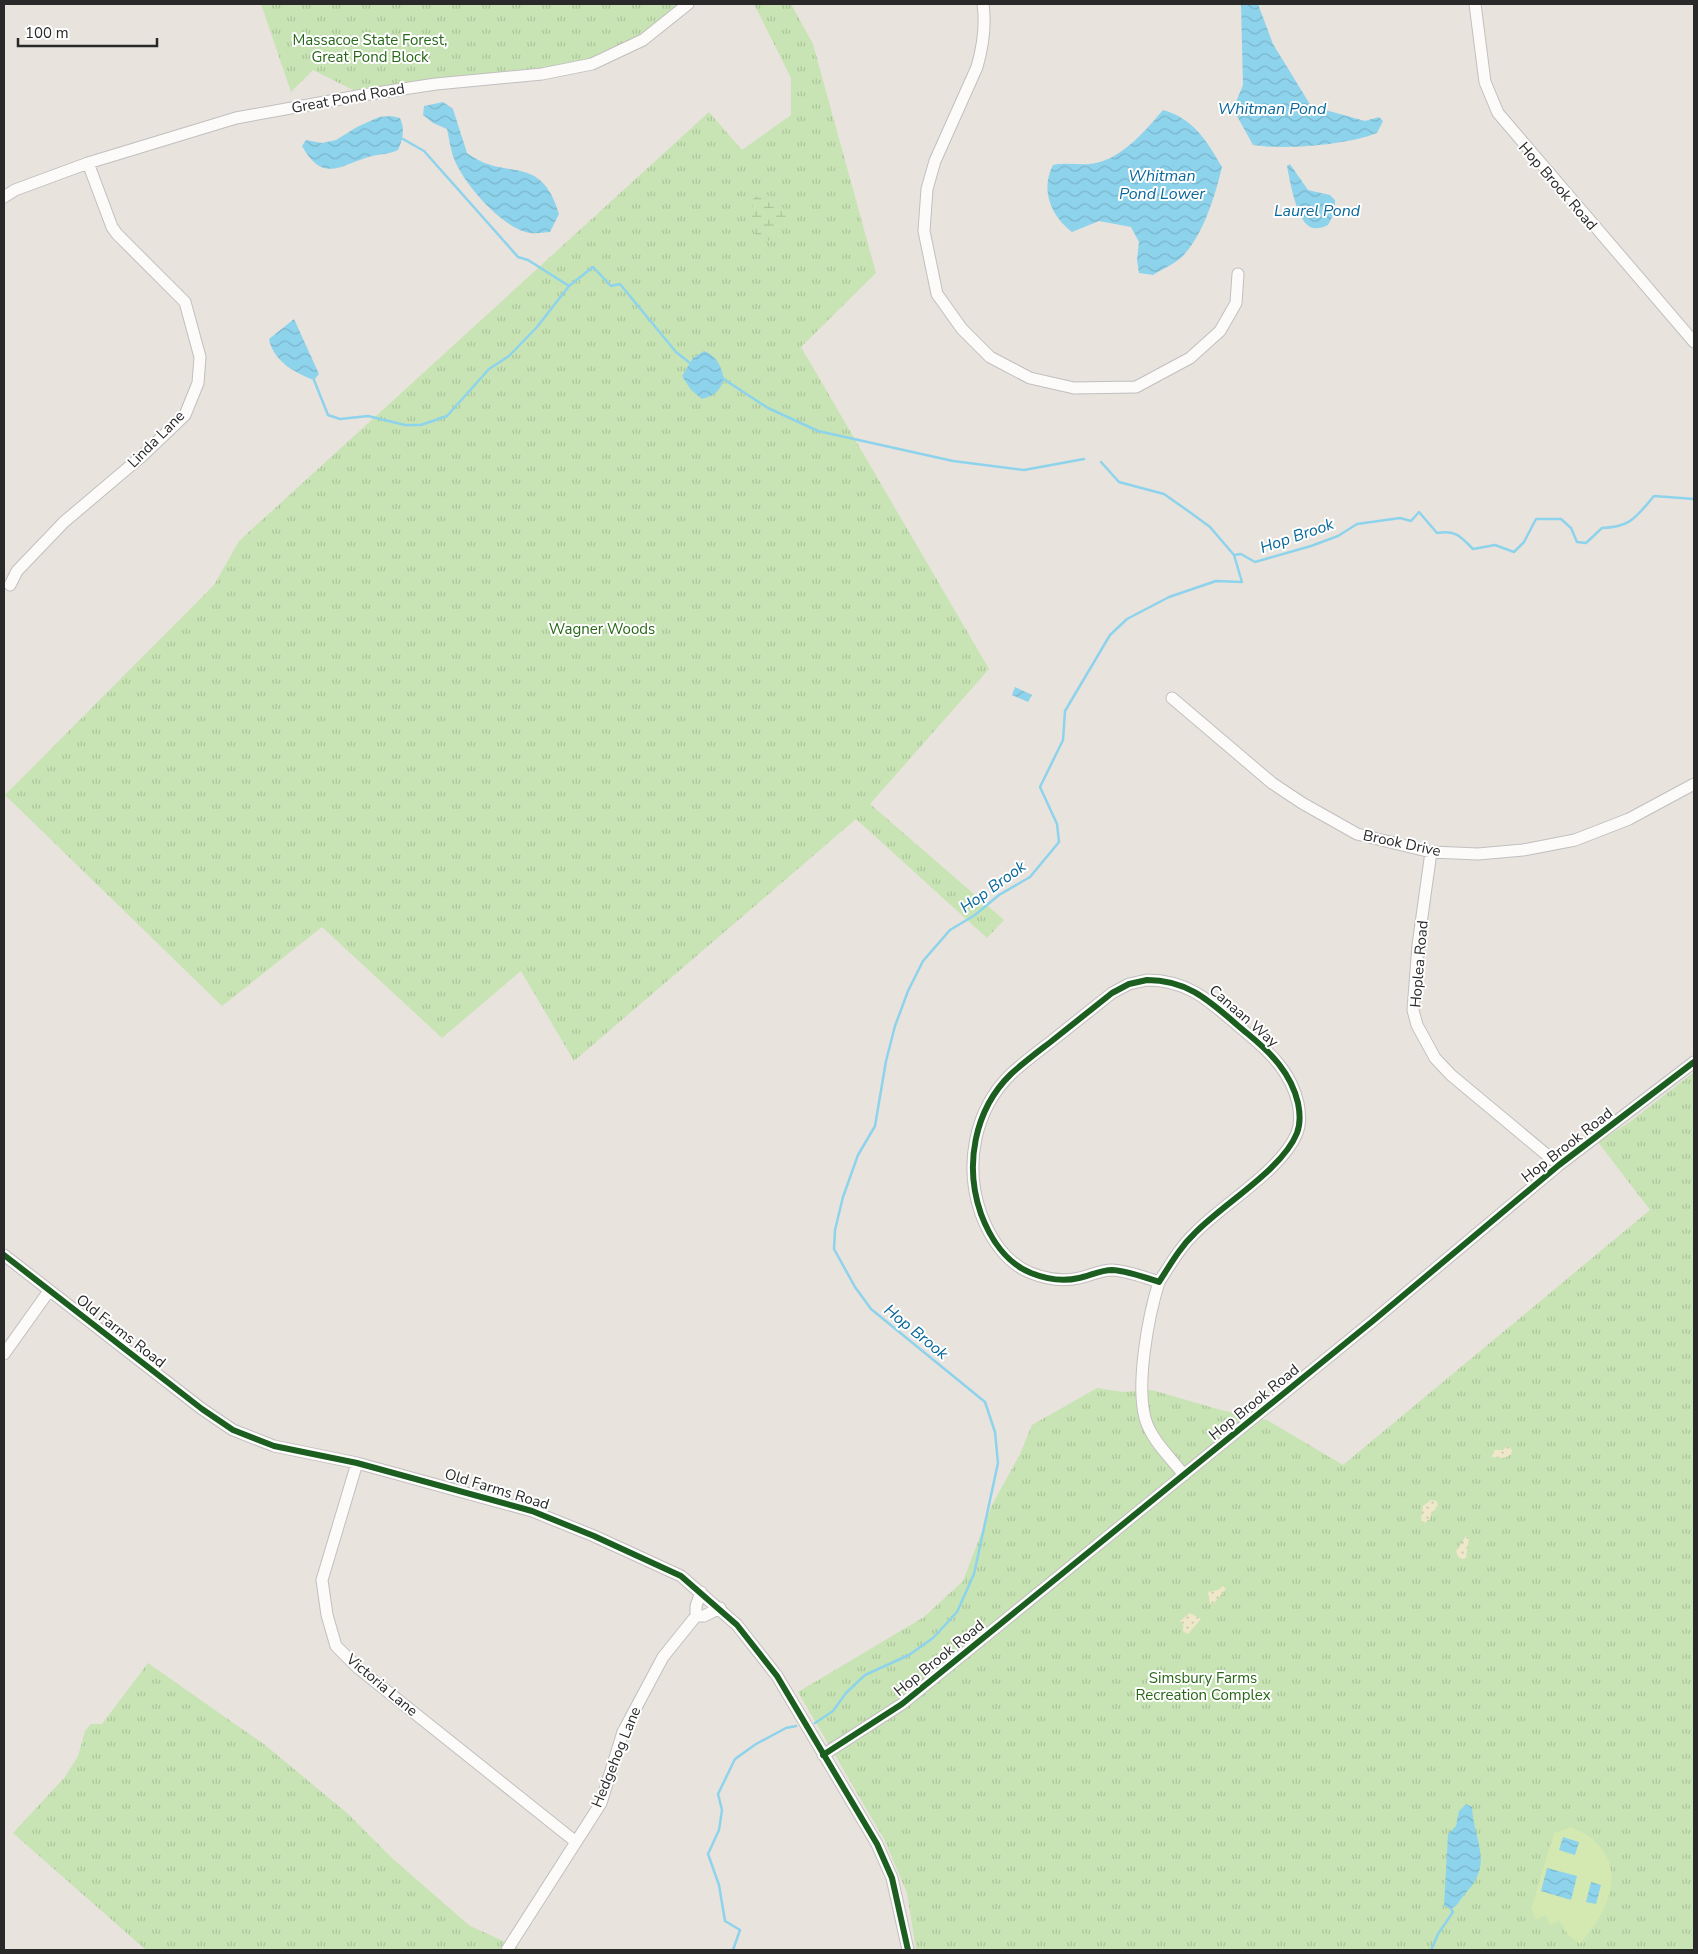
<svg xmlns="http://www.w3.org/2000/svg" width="1698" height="1954" font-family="'Nunito Sans',sans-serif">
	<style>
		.grass { fill: url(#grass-tufts) }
		.wetland { fill: url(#wetland-marsh) }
		.sand { fill: url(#sand-dots) }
		.pitch { fill: #d4e8b2 }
		.water { fill: url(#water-waves) }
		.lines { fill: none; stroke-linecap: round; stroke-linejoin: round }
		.stream { stroke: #8ed3ec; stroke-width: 2.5 }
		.minor-casing { stroke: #c1bfbf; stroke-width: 13 }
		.minor { stroke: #fcfbfa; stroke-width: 11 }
		.cycleway-casing { stroke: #fff; stroke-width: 9 }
		.cycleway { stroke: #1b5e20; stroke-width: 6 }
		.labels { text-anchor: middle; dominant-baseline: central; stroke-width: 4; stroke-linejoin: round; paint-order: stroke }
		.park-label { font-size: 15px; fill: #276717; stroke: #fff }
		.street-label { font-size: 15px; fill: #292929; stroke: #fff }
		.water-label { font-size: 16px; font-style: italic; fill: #09689c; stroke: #fff }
	</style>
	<defs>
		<pattern id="grass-tufts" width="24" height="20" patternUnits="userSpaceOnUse" patternTransform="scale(1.25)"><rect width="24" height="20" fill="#c8e4b4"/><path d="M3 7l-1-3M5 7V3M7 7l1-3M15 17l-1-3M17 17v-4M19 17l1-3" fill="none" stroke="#acc49b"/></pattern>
		<pattern id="wetland-marsh" width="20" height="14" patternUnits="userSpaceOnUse" patternTransform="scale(1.25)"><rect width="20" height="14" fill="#c8e4b4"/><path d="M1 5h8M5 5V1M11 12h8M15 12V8" fill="none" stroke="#acc49b"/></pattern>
		<pattern id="sand-dots" width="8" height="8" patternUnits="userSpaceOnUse" patternTransform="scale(1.25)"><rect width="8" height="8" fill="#eee7ca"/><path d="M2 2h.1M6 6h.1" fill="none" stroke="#ccc6ae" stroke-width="1.8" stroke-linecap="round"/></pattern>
		<pattern id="water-waves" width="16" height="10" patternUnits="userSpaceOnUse" patternTransform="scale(1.25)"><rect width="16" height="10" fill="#8ed3ec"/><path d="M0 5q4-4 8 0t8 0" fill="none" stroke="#7ab5ca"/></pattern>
	</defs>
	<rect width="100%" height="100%" fill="#e8e3dd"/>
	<!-- grass -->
	<path class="grass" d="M 261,4 L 688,4 L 643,40 L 592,64 L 363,95 L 313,70 L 291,92 Z
		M 754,4 L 791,4 L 813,44 L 876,273 L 801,347 L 989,669 L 870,804 L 1004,920 L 987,938 L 856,819 L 574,1061 L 521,971 L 442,1038 L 322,927 L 222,1006 L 5,795 L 214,585 L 239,541 L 709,112 L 742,150 L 791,115 L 791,78 Z
		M 1694,1072 L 1694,1950 L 916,1950 L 907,1893 L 884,1839 L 798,1692 L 924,1617 L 963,1581 L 992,1505 L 1020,1454 L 1032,1425 L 1097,1388 L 1122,1392 L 1152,1390 L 1221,1410 L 1267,1420 L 1343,1465 L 1650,1210 L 1598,1142 L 1631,1121 Z
		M 148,1663 L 265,1745 L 347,1813 L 393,1859 L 470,1926 L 523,1950 L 146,1950 L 13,1833 L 65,1777 L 78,1756 L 85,1731 L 91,1724 L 102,1724 Z"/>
	<!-- wetland -->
	<path class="wetland" d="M 763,192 C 779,203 788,204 785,225 L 767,242 L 756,238 L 752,218 L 753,199 Z"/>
	<!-- sand -->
	<path class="sand" d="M 1507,1446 L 1512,1450 L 1512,1454 L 1504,1458 L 1492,1457 L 1494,1450 L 1503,1450 Z
		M 1431,1500 L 1437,1501 L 1438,1506 L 1431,1514 L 1430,1519 L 1424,1523 L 1421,1520 L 1423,1506 Z
		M 1466,1536 L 1469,1538 L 1466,1558 L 1462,1559 L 1458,1557 L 1456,1551 Z
		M 1223,1586 L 1226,1589 L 1213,1604 L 1210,1604 L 1208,1592 L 1218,1590 Z
		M 1190,1613 L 1201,1619 L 1188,1634 L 1183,1631 L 1183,1625 L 1180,1621 Z"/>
	<!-- pitch -->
	<path class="pitch" d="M 1571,1827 C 1631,1852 1616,1904 1580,1944 L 1568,1935 L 1559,1920 L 1550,1925 L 1545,1915 L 1536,1920 L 1531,1909 L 1554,1833 Z"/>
	<!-- water -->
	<path class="water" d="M 1241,4 L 1258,4 L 1273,44 L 1311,106 L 1365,121 L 1379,117 L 1383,121 L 1377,133 C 1347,145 1285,150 1253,145 L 1237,116 L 1236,102 L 1243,85 Z
		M 443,102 L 453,109 L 467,153 C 507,183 540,151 559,214 L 550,232 C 544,232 537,234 531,233 C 503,230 461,181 453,156 C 450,147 449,138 447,129 L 433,123 L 423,115 L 424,106 Z
		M 1163,110 C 1193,118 1207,141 1222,167 C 1215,196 1204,233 1183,256 C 1175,264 1162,269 1153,275 L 1139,273 L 1137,260 L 1139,242 L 1131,227 L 1099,221 L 1072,232 C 1051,216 1040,190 1053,165 C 1067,162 1082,166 1096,163 C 1122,158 1146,130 1163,110 Z
		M 391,116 L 400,118 C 405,129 403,139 398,150 C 390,154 381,154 372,156 C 341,164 324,185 302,146 L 306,140 L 322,143 L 336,140 L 357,127 L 379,117 Z
		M 1290,164 L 1308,190 L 1330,195 L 1335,200 L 1335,212 L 1328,225 C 1324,227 1318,229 1313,228 C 1297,225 1290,181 1287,166 Z
		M 294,319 L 319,374 L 314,380 C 295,373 273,361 269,339 Z
		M 704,351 C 717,356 721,366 724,379 C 720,391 714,396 702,399 L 691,390 L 682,376 L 693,358 Z
		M 1015,687 L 1032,695 L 1028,702 L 1012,695 Z
		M 1466,1804 L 1472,1807 C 1474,1843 1495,1863 1464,1895 C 1459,1901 1458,1906 1451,1909 L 1444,1906 L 1448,1834 L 1456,1826 L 1459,1811 Z
		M 1563,1837 L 1579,1842 L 1575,1855 L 1559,1850 Z
		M 1547,1868 L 1577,1876 L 1571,1900 L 1541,1891 Z
		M 1591,1882 L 1601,1885 L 1596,1904 L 1586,1902 Z"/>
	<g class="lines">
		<!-- stream -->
		<path class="stream" d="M 403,139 L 424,151 L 518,257 L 528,260 L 569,286
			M 722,378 L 768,408 L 818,431 L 953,461 L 1024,470 L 1084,459
			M 314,380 L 328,415 L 340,419 L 368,416 L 405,425 L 421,425 L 447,416 L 489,369 L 509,356 L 537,327 L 569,286 L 593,267 L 611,286 L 620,284 L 676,352 L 690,363
			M 1101,462 L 1119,482 L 1164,494 L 1191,513 L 1210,527 L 1234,555
			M 815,1723 L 833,1711 L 846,1693 L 865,1675 L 909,1655 L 933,1638 L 957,1612 L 974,1574 L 998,1463 L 995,1432 L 985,1402 L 871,1309 L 855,1287 L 834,1249 L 835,1230 L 843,1197 L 858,1155 L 875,1126 L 886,1061 L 895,1026 L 908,991 L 923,961 L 950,930 L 975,915 L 999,895 L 1030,877 L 1059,842 L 1057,824 L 1040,787 L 1063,740 L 1065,711 L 1110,635 L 1127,619 L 1169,597 L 1216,581 L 1242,582 L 1234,555 L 1241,554 L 1255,562 L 1311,546 L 1338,536 L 1357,524 L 1400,518 L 1411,521 L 1419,512 L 1437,533 C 1456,530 1460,536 1473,549 L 1495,545 L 1514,552 L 1524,542 L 1536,519 L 1561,519 L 1571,528 L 1577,542 L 1586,543 L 1602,528 C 1631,527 1636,517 1654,496 L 1694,499
			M 733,1950 L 740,1930 L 725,1921 L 719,1885 L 708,1854 L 719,1830 L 722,1810 L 718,1794 L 735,1759 L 756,1744 L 786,1728 L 796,1726
			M 1431,1950 L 1438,1934 L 1453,1912 L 1451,1909"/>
		<defs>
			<path id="minor" d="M 983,4 C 986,25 983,46 977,67 L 935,161 L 927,189 L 924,231 L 937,294 L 962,329 L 990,357 L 1030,378 L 1074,388 L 1136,387 L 1190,358 L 1220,331 L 1236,303 L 1238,274
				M 1475,4 L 1485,82 L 1498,113 L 1694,342
				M 4,197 L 15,190 L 88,163 L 236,118 L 363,95 L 436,84 L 542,74 L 592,64 L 643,40 L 688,4
				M 10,585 L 17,571 L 64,522 L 142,456 L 185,415 L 198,383 L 200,357 L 185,302 L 117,234 L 112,227 L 88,163
				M 1172,698 L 1272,783 L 1302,803 L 1357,834 L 1431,852 L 1478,854 L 1523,850 L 1575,840 L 1629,819 L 1694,784
				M 1431,852 L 1418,945 L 1413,1010 L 1417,1025 L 1435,1058 L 1451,1075 L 1559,1165
				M 1147,980 C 1193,980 1215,1007 1248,1034 C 1271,1053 1291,1073 1298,1103 C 1300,1113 1301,1123 1297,1133 C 1282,1170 1224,1203 1195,1233 C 1180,1247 1170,1265 1159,1282 C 1144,1277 1128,1271 1112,1270 C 1101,1270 1089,1276 1079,1278 C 1062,1282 1046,1279 1031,1273 C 1006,1263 990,1238 981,1214 C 964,1166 974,1110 1011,1074 C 1024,1062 1039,1051 1053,1040 C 1072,1025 1092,1009 1112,993 L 1129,984 Z
				M 4,1255 L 202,1409 L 233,1430 L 274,1446 L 357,1463 L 532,1511 L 594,1536 L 681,1576 L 737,1625 L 777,1676 L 877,1844 L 892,1878 L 908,1950
				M 1159,1282 C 1148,1317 1136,1383 1145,1418 C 1151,1440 1171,1458 1184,1475
				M 4,1354 L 49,1291
				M 357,1463 L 322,1580 L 327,1615 L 336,1646 L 358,1668 L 576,1842
				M 696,1616 L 704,1616 L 720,1608
				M 823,1755 L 902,1704 L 1374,1320 L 1559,1165 L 1694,1062
				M 507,1950 L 601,1803 L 623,1732 L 663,1657 L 696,1616 L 696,1606 L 701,1592"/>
		</defs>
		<!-- minor casing -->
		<use href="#minor" class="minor-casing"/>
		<!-- minor -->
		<use href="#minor" class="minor"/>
		<defs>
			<path id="cycleway" d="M 1147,980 C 1193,980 1215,1007 1248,1034 C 1271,1053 1291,1073 1298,1103 C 1300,1113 1301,1123 1297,1133 C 1282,1170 1224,1203 1195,1233 C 1180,1247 1170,1265 1159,1282 C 1144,1277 1128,1271 1112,1270 C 1101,1270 1089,1276 1079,1278 C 1062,1282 1046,1279 1031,1273 C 1006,1263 990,1238 981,1214 C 964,1166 974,1110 1011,1074 C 1024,1062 1039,1051 1053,1040 C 1072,1025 1092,1009 1112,993 L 1129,984 Z
				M 4,1255 L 202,1409 L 233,1430 L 274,1446 L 357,1463 L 532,1511 L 594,1536 L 681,1576 L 737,1625 L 777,1676 L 877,1844 L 892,1878 L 908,1950
				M 823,1755 L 902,1704 L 1374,1320 L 1559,1165 L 1694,1062"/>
		</defs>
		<!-- cycleway casing -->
		<use href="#cycleway" class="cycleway-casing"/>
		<!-- cycleway -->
		<use href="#cycleway" class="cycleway"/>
	</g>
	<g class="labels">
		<!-- park labels -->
		<g class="park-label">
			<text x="370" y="40">Massacoe State Forest,<tspan x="370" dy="17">Great Pond Block</tspan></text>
			<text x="602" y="629">Wagner Woods</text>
			<text x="1203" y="1678">Simsbury Farms<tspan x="1203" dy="17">Recreation Complex</tspan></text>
		</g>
		<!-- street labels -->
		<g class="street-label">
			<text transform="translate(348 98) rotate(-10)">Great Pond Road</text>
			<text transform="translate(1558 186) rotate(49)">Hop Brook Road</text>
			<text transform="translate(156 439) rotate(-45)">Linda Lane</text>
			<text transform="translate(1402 843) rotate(12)">Brook Drive</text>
			<text transform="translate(1419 964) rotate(-85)">Hoplea Road</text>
			<text transform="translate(1244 1016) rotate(41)">Canaan Way</text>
			<text transform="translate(1567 1145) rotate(-38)">Hop Brook Road</text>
			<text transform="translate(121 1331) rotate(38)">Old Farms Road</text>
			<text transform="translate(1254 1402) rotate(-39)">Hop Brook Road</text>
			<text transform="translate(497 1489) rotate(17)">Old Farms Road</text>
			<text transform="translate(939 1658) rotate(-39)">Hop Brook Road</text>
			<text transform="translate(382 1685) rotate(40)">Victoria Lane</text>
			<text transform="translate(616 1757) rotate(-68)">Hedgehog Lane</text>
		</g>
		<!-- water labels -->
		<g class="water-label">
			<text x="1272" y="109">Whitman Pond</text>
			<text x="1162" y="176">Whitman<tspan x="1162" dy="18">Pond Lower</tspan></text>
			<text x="1317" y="211">Laurel Pond</text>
			<text transform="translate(1297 536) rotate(-19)">Hop Brook</text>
			<text transform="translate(993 887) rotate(-36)">Hop Brook</text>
			<text transform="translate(916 1332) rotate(39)">Hop Brook</text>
		</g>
	</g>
	<!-- border -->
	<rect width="1698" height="1954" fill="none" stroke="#292929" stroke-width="10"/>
	<!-- scale -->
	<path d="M18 38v8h139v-8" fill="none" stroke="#292929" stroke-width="2.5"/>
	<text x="25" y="38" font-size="15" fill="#292929" stroke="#ffffff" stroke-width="4" paint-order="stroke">100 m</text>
</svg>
